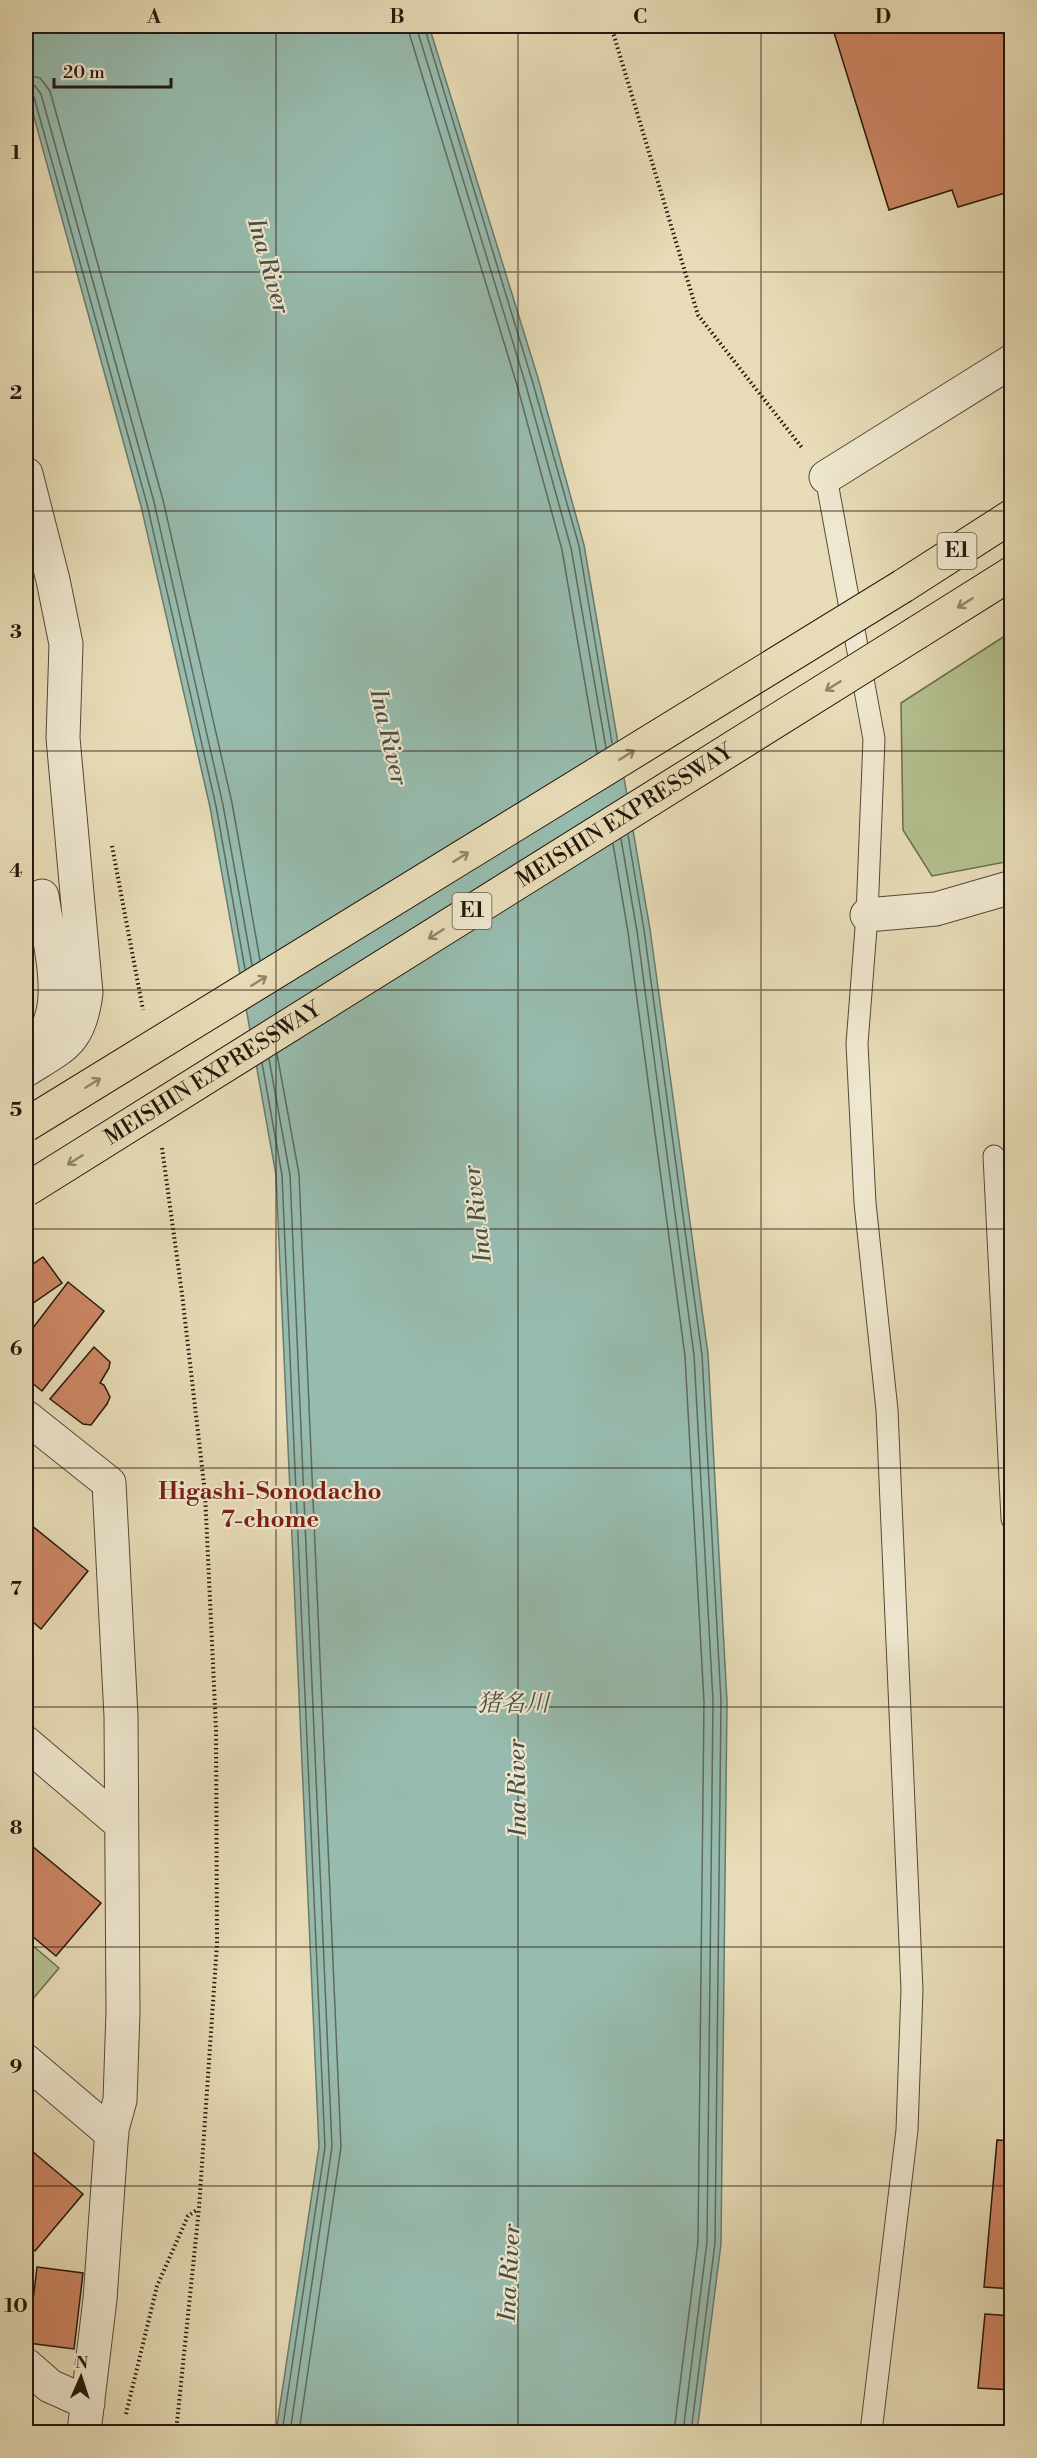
<svg xmlns="http://www.w3.org/2000/svg" width="1037" height="2458" font-family="'Libre Bodoni','Noto Serif JP',serif">
	<style>
		.green { fill: #b4c08f; stroke: #6c6c4e; stroke-width: 1.5 }
		.water { fill: #97bcaf; stroke: #697a6e; stroke-width: 1.5 }
		.lines { fill: none; stroke-linecap: round; stroke-linejoin: round }
		.shore { stroke: #5e6a5e; stroke-width: 1.5 }
		.building { fill: #cd8664; stroke: #24170c; stroke-width: 1.5 }
		.service-casing { stroke: #554837; stroke-width: 23 }
		.minor-casing { stroke: #554837; stroke-width: 35 }
		.motorway-casing { stroke: #24170c; stroke-width: 35 }
		.path { stroke: #24170c; stroke-width: 4; stroke-dasharray: 1.5 3; stroke-linecap: butt }
		.service { stroke: #efe8d0; stroke-width: 21 }
		.minor { stroke: #efe8d0; stroke-width: 33 }
		.motorway { stroke: #e7dcb7; stroke-width: 33 }
		.motorway-bridge-casing { stroke: #24170c; stroke-width: 35; stroke-linecap: butt }
		.motorway-bridge { stroke: #e7dcb7; stroke-width: 33 }
		.oneway { stroke: #8f836a }
		.grid { fill: none; stroke: #24170c; stroke-width: 1.5; stroke-opacity: 0.55 }
		.labels { text-anchor: middle; dominant-baseline: central; stroke-width: 4.5; stroke-linejoin: round; paint-order: stroke }
		.shield { fill: #efe8d0; stroke: #615647; stroke-width: 1.5 }
		.shield-label { font-size: 21px; font-weight: bold; fill: #24170c }
		.street-label { font-size: 22px; fill: #24170c; stroke: #efe8d0 }
		.water-label { font-size: 24px; font-style: italic; fill: #4c5145; stroke: #efe8d0 }
		.neighbourhood-label { font-size: 24px; font-weight: bold; fill: #7a1f14; stroke: #efe8d0 }
		.neatline { fill: none; stroke: #24170c; stroke-width: 2 }
		.grid-label { font-size: 20px; text-anchor: middle; font-weight: bold; fill: #24170c }
	</style>
	<rect width="100%" height="100%" fill="#e7dcb7"/>
	<filter id="stains"><feTurbulence type="fractalNoise" baseFrequency=".00333" numOctaves="4"/><feColorMatrix values="0 0 0 0 .2 0 0 0 0 .09 0 0 0 0 .02 0 0 0 .5 -.17"/></filter>
	<radialGradient id="worn" r=".72"><stop offset=".6" stop-color="#630" stop-opacity="0"/><stop offset="1" stop-color="#630" stop-opacity=".3"/></radialGradient>
	<!-- green -->
	<path class="green" d="M 1011,632 L 1011,861 L 932,876 L 903,830 L 901,703 Z
		M 26,1940 L 59,1968 L 32,2000 L 26,1994 Z"/>
	<!-- water -->
	<path class="water" d="M 26,26 L 429,26 L 538,378 L 584,545 L 650,929 L 708,1354 L 727,1701 L 721,2244 L 697,2432 L 276,2432 L 319,2147 L 276,1175 L 210,807 L 141,506 L 26,88 Z"/>
	<g class="lines">
		<!-- shore -->
		<path class="shore" d="M 407,26 L 517,385 L 562,550 L 597,753
			M 416,26 L 525,382 L 571,548 L 606,748
			M 424,26 L 532,380 L 579,546 L 612,743
			M 26,75 L 40,78 L 50,91 L 163,500 L 232,803 L 260,960
			M 26,84 L 35,86 L 41,94 L 154,502 L 223,805 L 252,965
			M 26,91 L 31,92 L 34,97 L 147,504 L 216,806 L 245,969
			M 628,835 L 644,930 L 702,1355 L 721,1701 L 715,2243 L 691,2432
			M 621,839 L 637,931 L 694,1355 L 713,1701 L 707,2242 L 683,2432
			M 613,844 L 628,932 L 685,1356 L 704,1702 L 698,2242 L 674,2432
			M 277,1054 L 299,1174 L 341,2147 L 299,2432
			M 269,1059 L 290,1175 L 332,2147 L 290,2432
			M 262,1063 L 282,1175 L 325,2147 L 282,2432"/>
	</g>
	<!-- building -->
	<path class="building" d="M 832,26 L 1012,26 L 1012,191 L 958,207 L 952,190 L 889,210 Z
		M 43,1257 L 62,1283 L 26,1308 L 26,1269 Z
		M 68,1282 L 104,1311 L 42,1391 L 26,1378 L 26,1337 Z
		M 94,1347 L 110,1362 L 109,1368 L 100,1383 L 104,1385 L 110,1397 L 107,1404 L 91,1425 L 83,1424 L 50,1399 Z
		M 26,1521 L 88,1571 L 41,1629 L 26,1616 Z
		M 26,1841 L 101,1903 L 56,1956 L 26,1931 Z
		M 1008,2076 L 1012,2076 L 1012,2113 L 1005,2112 Z
		M 997,2140 L 1012,2141 L 1012,2289 L 984,2287 Z
		M 26,2146 L 83,2194 L 35,2251 L 26,2243 Z
		M 37,2267 L 83,2273 L 74,2349 L 28,2343 Z
		M 985,2314 L 1012,2316 L 1012,2390 L 978,2388 Z"/>
	<g class="lines">
		<defs>
			<path id="service" d="M 826,477 L 874,739 L 867,915 L 857,1044 L 865,1203 L 887,1410 L 912,1990 L 907,2130 L 871,2432
				M 994,1156 L 1012,1519"/>
			<path id="minor" d="M 26,474 L 53,580 L 66,644 L 63,738 L 86,993 C 80,1042 64,1046 26,1070
				M 826,477 L 1012,361
				M 867,915 L 936,909 L 1012,887
				M 29,1068 C 38,1049 50,1029 54,1007 C 59,973 47,930 42,896
				M 26,1417 L 109,1483 L 121,1716 L 123,2012 L 120,2100 L 112,2129 L 100,2299 L 84,2432
				M 26,1743 L 121,1824
				M 26,2061 L 112,2134
				M 26,2365 L 50,2386 L 88,2403"/>
			<path id="motorway" d="M 903,586 L 1012,516
				M 918,632 L 1012,573"/>
		</defs>
		<!-- service casing -->
		<use href="#service" class="service-casing"/>
		<!-- minor casing -->
		<use href="#minor" class="minor-casing"/>
		<!-- motorway casing -->
		<use href="#motorway" class="motorway-casing"/>
		<!-- path -->
		<path class="path" d="M 611,26 L 698,315 L 803,449
			M 112,846 L 143,1010
			M 162,1148 L 182,1294 L 205,1493 L 216,1729 L 217,1944 L 199,2208 L 176,2432
			M 126,2414 L 157,2286 L 188,2216 L 198,2209"/>
		<!-- service -->
		<use href="#service" class="service"/>
		<!-- minor -->
		<use href="#minor" class="minor"/>
		<!-- motorway -->
		<use href="#motorway" class="motorway"/>
		<defs>
			<g id="motorway-bridge">
				<path d="M 26,1125 L 903,586"/>
				<path id="s1" d="M 26,1190 L 918,632"/>
			</g>
		</defs>
		<!-- motorway-bridge casing -->
		<use href="#motorway-bridge" class="motorway-bridge-casing"/>
		<!-- motorway-bridge -->
		<use href="#motorway-bridge" class="motorway-bridge"/>
	</g>
	<!-- one-way arrows -->
	<defs><path id="oneway-shaft" d="M-6 0H5M1.5-3L5.5 0L1.5 3" fill="none" stroke-width="1.6" stroke-linecap="round" stroke-linejoin="round" transform="scale(1.5)"/></defs>
	<g class="oneway">
		<use href="#oneway-shaft" transform="translate(965 603) rotate(148)"/>
		<use href="#oneway-shaft" transform="translate(833 686) rotate(148)"/>
		<use href="#oneway-shaft" transform="translate(627 755) rotate(-32)"/>
		<use href="#oneway-shaft" transform="translate(461 857) rotate(-32)"/>
		<use href="#oneway-shaft" transform="translate(436 934) rotate(148)"/>
		<use href="#oneway-shaft" transform="translate(259 981) rotate(-32)"/>
		<use href="#oneway-shaft" transform="translate(93 1083) rotate(-32)"/>
		<use href="#oneway-shaft" transform="translate(75 1160) rotate(148)"/>
	</g>
	<!-- grid -->
	<path class="grid" d="M 276,26 L 276,2432M 518,26 L 518,2432M 761,26 L 761,2432M 26,272 L 1012,272M 26,511 L 1012,511M 26,751 L 1012,751M 26,990 L 1012,990M 26,1229 L 1012,1229M 26,1468 L 1012,1468M 26,1707 L 1012,1707M 26,1947 L 1012,1947M 26,2186 L 1012,2186"/>
	<g class="labels">
		<!-- shield labels -->
		<g class="shield">
			<rect x="937.5" y="533" width="39" height="36" rx="4.5"/>
			<rect x="452.5" y="893" width="39" height="36" rx="4.5"/>
		</g>
		<g class="shield-label">
			<text x="957" y="551">E1</text>
			<text x="472" y="911">E1</text>
		</g>
		<!-- street labels -->
		<g class="street-label">
			<text stroke="none"><textPath href="#s1" startOffset="706">MEISHIN EXPRESSWAY</textPath></text>
			<text stroke="none"><textPath href="#s1" startOffset="220">MEISHIN EXPRESSWAY</textPath></text>
		</g>
		<!-- water labels -->
		<g class="water-label">
			<text transform="translate(268 266) rotate(74)">Ina River</text>
			<text transform="translate(388 737) rotate(77)">Ina River</text>
			<text transform="translate(478 1214) rotate(-97)">Ina River</text>
			<text x="513" y="1704">猪名川</text>
			<text transform="translate(518 1788) rotate(-91)">Ina River</text>
			<text transform="translate(510 2273) rotate(-87)">Ina River</text>
		</g>
		<!-- neighbourhood labels -->
		<g class="neighbourhood-label">
			<text x="270" y="1492">Higashi-Sonodacho<tspan x="270" dy="28">7-chome</tspan></text>
		</g>
	</g>
	<!-- margin -->
	<rect width="1037" height="2458" fill="none" stroke="#e7dcb7" stroke-width="66"/>
	<!-- north arrow -->
	<g transform="translate(81 2377) rotate(3)" stroke="#efe8d0" stroke-width="4.5" paint-order="stroke">
	<path d="M0-4.5L10 22L0 15L-10 22Z" fill="#24170c"/>
	<text y="-9" font-size="16" font-weight="bold" text-anchor="middle" fill="#24170c">N</text>
	</g>
	<!-- scale -->
	<path d="M54 78v9h117v-9" fill="none" stroke="#24170c" stroke-width="3"/>
	<text x="63" y="78" font-size="18" fill="#24170c" stroke="#efe8d0" stroke-width="4.5" paint-order="stroke">20 m</text>
	<rect x="33" y="33" width="971" height="2392" class="neatline"/>
	<g class="grid-label">
		<text x="154" y="23">A</text>
		<text x="397" y="23">B</text>
		<text x="640" y="23">C</text>
		<text x="883" y="23">D</text>
		<text x="16" y="159">1</text>
		<text x="16" y="399">2</text>
		<text x="16" y="638">3</text>
		<text x="16" y="877">4</text>
		<text x="16" y="1116">5</text>
		<text x="16" y="1355">6</text>
		<text x="16" y="1595">7</text>
		<text x="16" y="1834">8</text>
		<text x="16" y="2073">9</text>
		<text x="16" y="2312">10</text>
	</g>
	<rect width="100%" height="100%" filter="url(#stains)"/>
	<rect width="100%" height="100%" fill="url(#worn)"/>
</svg>
